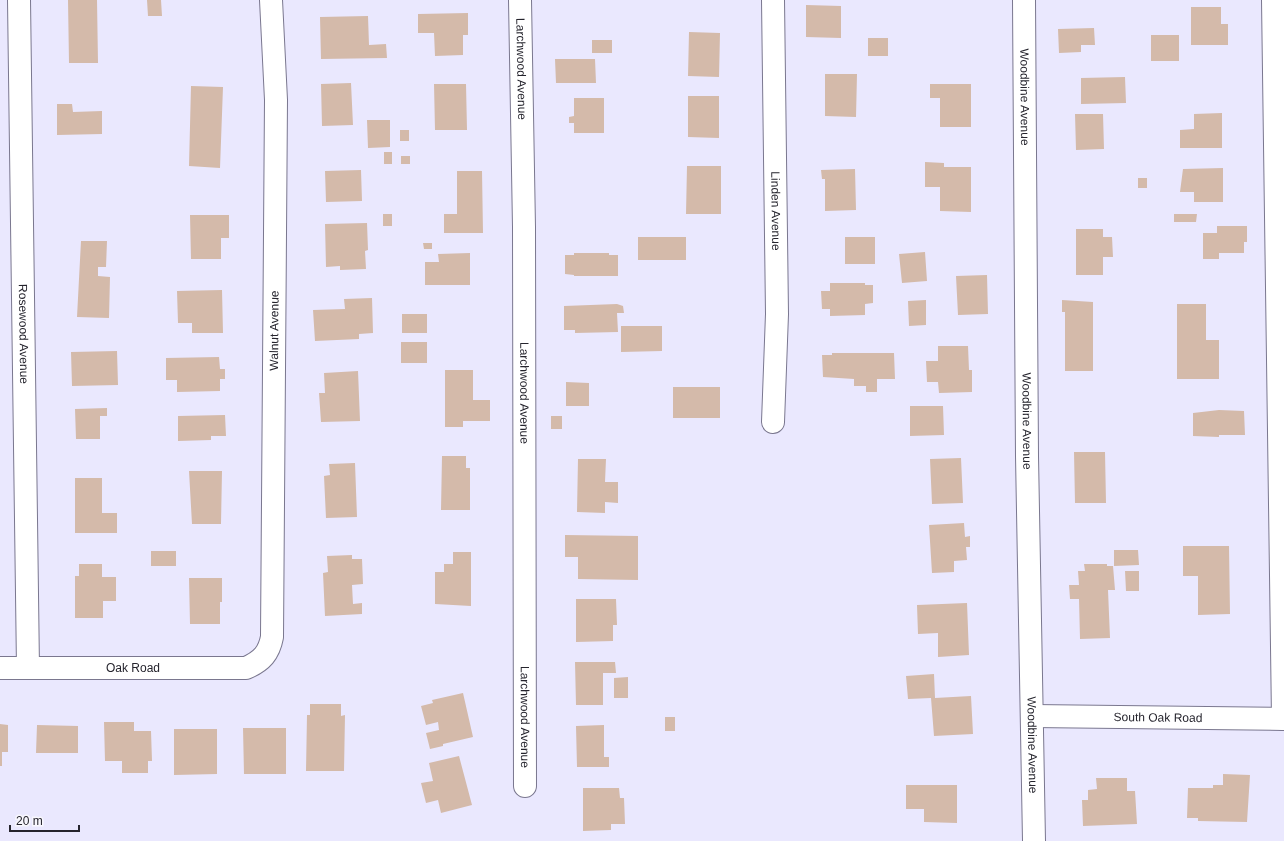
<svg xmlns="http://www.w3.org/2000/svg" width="1284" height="841" font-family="Arial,sans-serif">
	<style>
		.building { fill: #d4baaa }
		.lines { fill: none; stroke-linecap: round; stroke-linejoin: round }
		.street-casing { stroke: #7a778f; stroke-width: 24 }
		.street { stroke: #fff; stroke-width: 22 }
		.labels { text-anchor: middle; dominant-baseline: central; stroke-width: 3.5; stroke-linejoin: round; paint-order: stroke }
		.street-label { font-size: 12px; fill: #25242d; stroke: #f8f7fd }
	</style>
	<rect width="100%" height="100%" fill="#eae8fe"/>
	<!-- building -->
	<path class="building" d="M 68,0 L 97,0 L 98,63 L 69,63 Z
		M 147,0 L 161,0 L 162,16 L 148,16 Z
		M 806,5 L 841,6 L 841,38 L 806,37 Z
		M 1191,7 L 1221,7 L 1221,24 L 1228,24 L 1228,45 L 1191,45 Z
		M 468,13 L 468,35 L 463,35 L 463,55 L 435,56 L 434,33 L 418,33 L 418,14 Z
		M 368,16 L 369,45 L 386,44 L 387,58 L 321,59 L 320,17 Z
		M 1094,28 L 1095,45 L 1081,45 L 1081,52 L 1059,53 L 1058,29 Z
		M 689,32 L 720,33 L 719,77 L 688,76 Z
		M 1151,35 L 1179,35 L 1179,61 L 1151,61 Z
		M 868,38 L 888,38 L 888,56 L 868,56 Z
		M 592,40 L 612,40 L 612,53 L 592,53 Z
		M 555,59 L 595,59 L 596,83 L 556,83 Z
		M 825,74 L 857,74 L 856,117 L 825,116 Z
		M 1125,77 L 1126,103 L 1081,104 L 1081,78 Z
		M 351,83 L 353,125 L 322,126 L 321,84 Z
		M 434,84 L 466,84 L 467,130 L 435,130 Z
		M 930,84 L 971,84 L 971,127 L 940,127 L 940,98 L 930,98 Z
		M 191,86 L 223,87 L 220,168 L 189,166 Z
		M 688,96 L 719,96 L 719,138 L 688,137 Z
		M 574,98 L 604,98 L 604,133 L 574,133 L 574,123 L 569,123 L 569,117 L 574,116 Z
		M 57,104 L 72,104 L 73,112 L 102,111 L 102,134 L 57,135 Z
		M 1222,113 L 1222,148 L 1180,148 L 1180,130 L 1194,129 L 1194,114 Z
		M 1075,114 L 1103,114 L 1104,149 L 1076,150 Z
		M 367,120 L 390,120 L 390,147 L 368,148 Z
		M 400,130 L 409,130 L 409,141 L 400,141 Z
		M 384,152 L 392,152 L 392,164 L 384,164 Z
		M 401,156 L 410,156 L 410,164 L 401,164 Z
		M 925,162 L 944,163 L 944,167 L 971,167 L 971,212 L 940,211 L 940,187 L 925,187 Z
		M 687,166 L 721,166 L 721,214 L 686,214 Z
		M 1223,168 L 1223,202 L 1194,202 L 1194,192 L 1180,192 L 1183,169 Z
		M 855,169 L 856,210 L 825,211 L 825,179 L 822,179 L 821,170 Z
		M 361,170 L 362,201 L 326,202 L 325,171 Z
		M 457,171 L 482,171 L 483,233 L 444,233 L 444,214 L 457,214 Z
		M 1138,178 L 1147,178 L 1147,188 L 1138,188 Z
		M 383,214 L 392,214 L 392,226 L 383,226 Z
		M 1174,214 L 1197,214 L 1196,222 L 1174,222 Z
		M 190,215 L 229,215 L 229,238 L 221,238 L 221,259 L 191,259 Z
		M 367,223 L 368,250 L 365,251 L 366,269 L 340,270 L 340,266 L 326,267 L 325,224 Z
		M 1217,226 L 1247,226 L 1247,242 L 1244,242 L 1244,253 L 1219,253 L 1219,259 L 1203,259 L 1203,233 L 1217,233 Z
		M 1076,229 L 1103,229 L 1103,237 L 1112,237 L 1113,257 L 1103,257 L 1103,275 L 1076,275 Z
		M 638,237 L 686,237 L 686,260 L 638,260 Z
		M 845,237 L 875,237 L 875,264 L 845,264 Z
		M 81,241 L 107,241 L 106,267 L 98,267 L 98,276 L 110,277 L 109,318 L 77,317 Z
		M 423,243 L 432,243 L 432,249 L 424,249 Z
		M 925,252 L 927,281 L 902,283 L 899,254 Z
		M 470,253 L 470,285 L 425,285 L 425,262 L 439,262 L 438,254 Z
		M 574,253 L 609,253 L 609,255 L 618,255 L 618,276 L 574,276 L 574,275 L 565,274 L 565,255 L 574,255 Z
		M 987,275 L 988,314 L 958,315 L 956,276 Z
		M 830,283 L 865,283 L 865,285 L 873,285 L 873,303 L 865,304 L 865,315 L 830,316 L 830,309 L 822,309 L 821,291 L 830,291 Z
		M 222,290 L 223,333 L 192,333 L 192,323 L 178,323 L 177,291 Z
		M 372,298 L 373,333 L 359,334 L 359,339 L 315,341 L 313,310 L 345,309 L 344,299 Z
		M 926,300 L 926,325 L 909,326 L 908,301 Z
		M 1062,300 L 1093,302 L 1093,371 L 1065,371 L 1065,312 L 1062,312 Z
		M 617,304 L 623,306 L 624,313 L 617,313 L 618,332 L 575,333 L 575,330 L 564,330 L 564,306 Z
		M 1177,304 L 1206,304 L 1206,340 L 1219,340 L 1219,379 L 1177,379 Z
		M 402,314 L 427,314 L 427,333 L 402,333 Z
		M 621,326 L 662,326 L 662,351 L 621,352 Z
		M 401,342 L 427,342 L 427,363 L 401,363 Z
		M 938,346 L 968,346 L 969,370 L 972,370 L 972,392 L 939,393 L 938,382 L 927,382 L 926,361 L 938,361 Z
		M 117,351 L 118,385 L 72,386 L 71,352 Z
		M 832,353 L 894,353 L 895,379 L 877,379 L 877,392 L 866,392 L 866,386 L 854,386 L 854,379 L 823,377 L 822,355 L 832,355 Z
		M 219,357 L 220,369 L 225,369 L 225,379 L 220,379 L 220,391 L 177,392 L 177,380 L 166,380 L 166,358 Z
		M 445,370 L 473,370 L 473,400 L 490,400 L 490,421 L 463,421 L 463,427 L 445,427 Z
		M 358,371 L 360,421 L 321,422 L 319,393 L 325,393 L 324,373 Z
		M 566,382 L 589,383 L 589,406 L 566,406 Z
		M 673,387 L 720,387 L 720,418 L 673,418 Z
		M 910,406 L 943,406 L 944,435 L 910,436 Z
		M 107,408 L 107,416 L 100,416 L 100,439 L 76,439 L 75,409 Z
		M 1219,410 L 1244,411 L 1245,435 L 1219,435 L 1219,437 L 1193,436 L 1193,413 Z
		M 225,415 L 226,436 L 211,436 L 211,440 L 178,441 L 178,416 Z
		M 551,416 L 562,416 L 562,429 L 551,429 Z
		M 1074,452 L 1105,452 L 1106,503 L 1075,503 Z
		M 442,456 L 466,456 L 466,468 L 470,468 L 470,510 L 441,510 Z
		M 961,458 L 963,503 L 932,504 L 930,459 Z
		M 578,459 L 606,459 L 605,482 L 618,482 L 618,503 L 605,502 L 605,513 L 577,512 Z
		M 355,463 L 357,517 L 326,518 L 324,476 L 330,475 L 329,464 Z
		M 189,471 L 222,471 L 221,524 L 192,524 Z
		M 75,478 L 102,478 L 102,513 L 117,513 L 117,533 L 75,533 Z
		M 964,523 L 965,537 L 970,536 L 970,547 L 966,547 L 967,560 L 954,561 L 954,572 L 932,573 L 929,525 Z
		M 565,535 L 638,536 L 638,580 L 578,579 L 578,557 L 565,557 Z
		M 1183,546 L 1229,546 L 1230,614 L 1198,615 L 1198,576 L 1183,576 Z
		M 1114,550 L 1138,550 L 1139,565 L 1114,566 Z
		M 151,551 L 176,551 L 176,566 L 151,566 Z
		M 453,552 L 471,552 L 471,606 L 435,604 L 435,572 L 444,572 L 444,564 L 453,564 Z
		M 352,555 L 352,559 L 362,559 L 363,584 L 352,585 L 353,604 L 362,603 L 362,614 L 325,616 L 323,573 L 328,572 L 327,556 Z
		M 79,564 L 102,564 L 102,577 L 116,577 L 116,601 L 103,601 L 103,618 L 75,618 L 75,576 L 79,576 Z
		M 1084,564 L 1107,564 L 1107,566 L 1113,566 L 1115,590 L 1108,590 L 1110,638 L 1080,639 L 1079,599 L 1070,599 L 1069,585 L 1079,585 L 1078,571 L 1085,571 Z
		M 1125,571 L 1139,571 L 1139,591 L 1126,591 Z
		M 189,578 L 222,578 L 222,602 L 220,602 L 220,624 L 190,624 Z
		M 576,599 L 616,599 L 617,625 L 613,625 L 613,641 L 576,642 Z
		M 967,603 L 969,655 L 938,657 L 938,633 L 918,634 L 917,605 Z
		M 575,662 L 615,662 L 616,673 L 603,673 L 603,705 L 576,705 Z
		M 934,674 L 935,698 L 971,696 L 973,734 L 934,736 L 931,698 L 908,699 L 906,676 Z
		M 628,677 L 628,698 L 614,698 L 614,678 Z
		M 463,693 L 473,737 L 443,744 L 443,746 L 430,749 L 426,733 L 439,730 L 438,722 L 426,725 L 421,706 L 433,703 L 432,700 Z
		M 310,704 L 341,704 L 341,716 L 345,715 L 344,771 L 306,771 L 307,715 L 310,715 Z
		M 665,717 L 675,717 L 675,731 L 665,731 Z
		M 104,722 L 134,722 L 134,731 L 151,731 L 152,761 L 148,761 L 148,773 L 122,773 L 122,761 L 105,761 Z
		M 0,724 L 8,725 L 8,752 L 2,752 L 2,766 L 0,766 Z
		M 37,725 L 78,726 L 78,753 L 36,753 Z
		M 604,725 L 604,757 L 609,757 L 609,767 L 577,767 L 576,726 Z
		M 243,728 L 286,728 L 286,774 L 244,774 Z
		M 174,729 L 217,729 L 217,774 L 174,775 Z
		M 459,756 L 472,805 L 441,813 L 438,800 L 426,803 L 421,783 L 433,781 L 429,763 Z
		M 1223,774 L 1250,775 L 1247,822 L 1198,821 L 1198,818 L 1187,818 L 1188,788 L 1213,788 L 1213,785 L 1223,785 Z
		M 1096,778 L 1127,778 L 1127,791 L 1135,791 L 1137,824 L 1083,826 L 1082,800 L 1088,800 L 1088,790 L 1097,789 Z
		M 906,785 L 957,785 L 957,823 L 924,822 L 924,809 L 906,809 Z
		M 583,788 L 619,788 L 620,798 L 624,798 L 625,824 L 611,824 L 611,830 L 583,831 Z"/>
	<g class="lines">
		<defs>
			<g id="street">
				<path id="s1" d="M 19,0 L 28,668"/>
				<path id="s2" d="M 520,0 L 524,227 L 525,786"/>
				<path id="s3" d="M 773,0 L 777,314 L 773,422"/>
				<path id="s4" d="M 1024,0 L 1027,456 L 1034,841"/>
				<path d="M 1273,0 L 1283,719"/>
				<path id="s5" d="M 0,668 L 246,668 C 262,661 269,653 272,637 L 276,100 L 271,0"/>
				<path id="s6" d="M 1032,716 L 1284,719"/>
			</g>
		</defs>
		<!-- street casing -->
		<use href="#street" class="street-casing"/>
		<!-- street -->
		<use href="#street" class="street"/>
	</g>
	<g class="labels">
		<!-- street labels -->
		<g class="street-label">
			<text stroke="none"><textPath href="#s2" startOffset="69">Larchwood Avenue</textPath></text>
			<text stroke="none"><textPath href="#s4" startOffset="97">Woodbine Avenue</textPath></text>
			<text stroke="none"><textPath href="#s3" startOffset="211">Linden Avenue</textPath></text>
			<text stroke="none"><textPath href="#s5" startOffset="595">Walnut Avenue</textPath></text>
			<text stroke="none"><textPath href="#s1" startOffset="334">Rosewood Avenue</textPath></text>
			<text stroke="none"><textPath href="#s2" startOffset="393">Larchwood Avenue</textPath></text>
			<text stroke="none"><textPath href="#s4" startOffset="421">Woodbine Avenue</textPath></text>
			<text stroke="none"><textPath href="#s5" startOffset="133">Oak Road</textPath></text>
			<text stroke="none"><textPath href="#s2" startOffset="717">Larchwood Avenue</textPath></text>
			<text stroke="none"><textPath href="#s6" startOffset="126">South Oak Road</textPath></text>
			<text stroke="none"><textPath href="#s4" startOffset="745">Woodbine Avenue</textPath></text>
		</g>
	</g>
	<!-- scale -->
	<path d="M10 825v6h69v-6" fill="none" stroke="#25242d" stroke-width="2"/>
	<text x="16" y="825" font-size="12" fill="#25242d" stroke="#f8f7fd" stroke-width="3" paint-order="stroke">20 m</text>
</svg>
